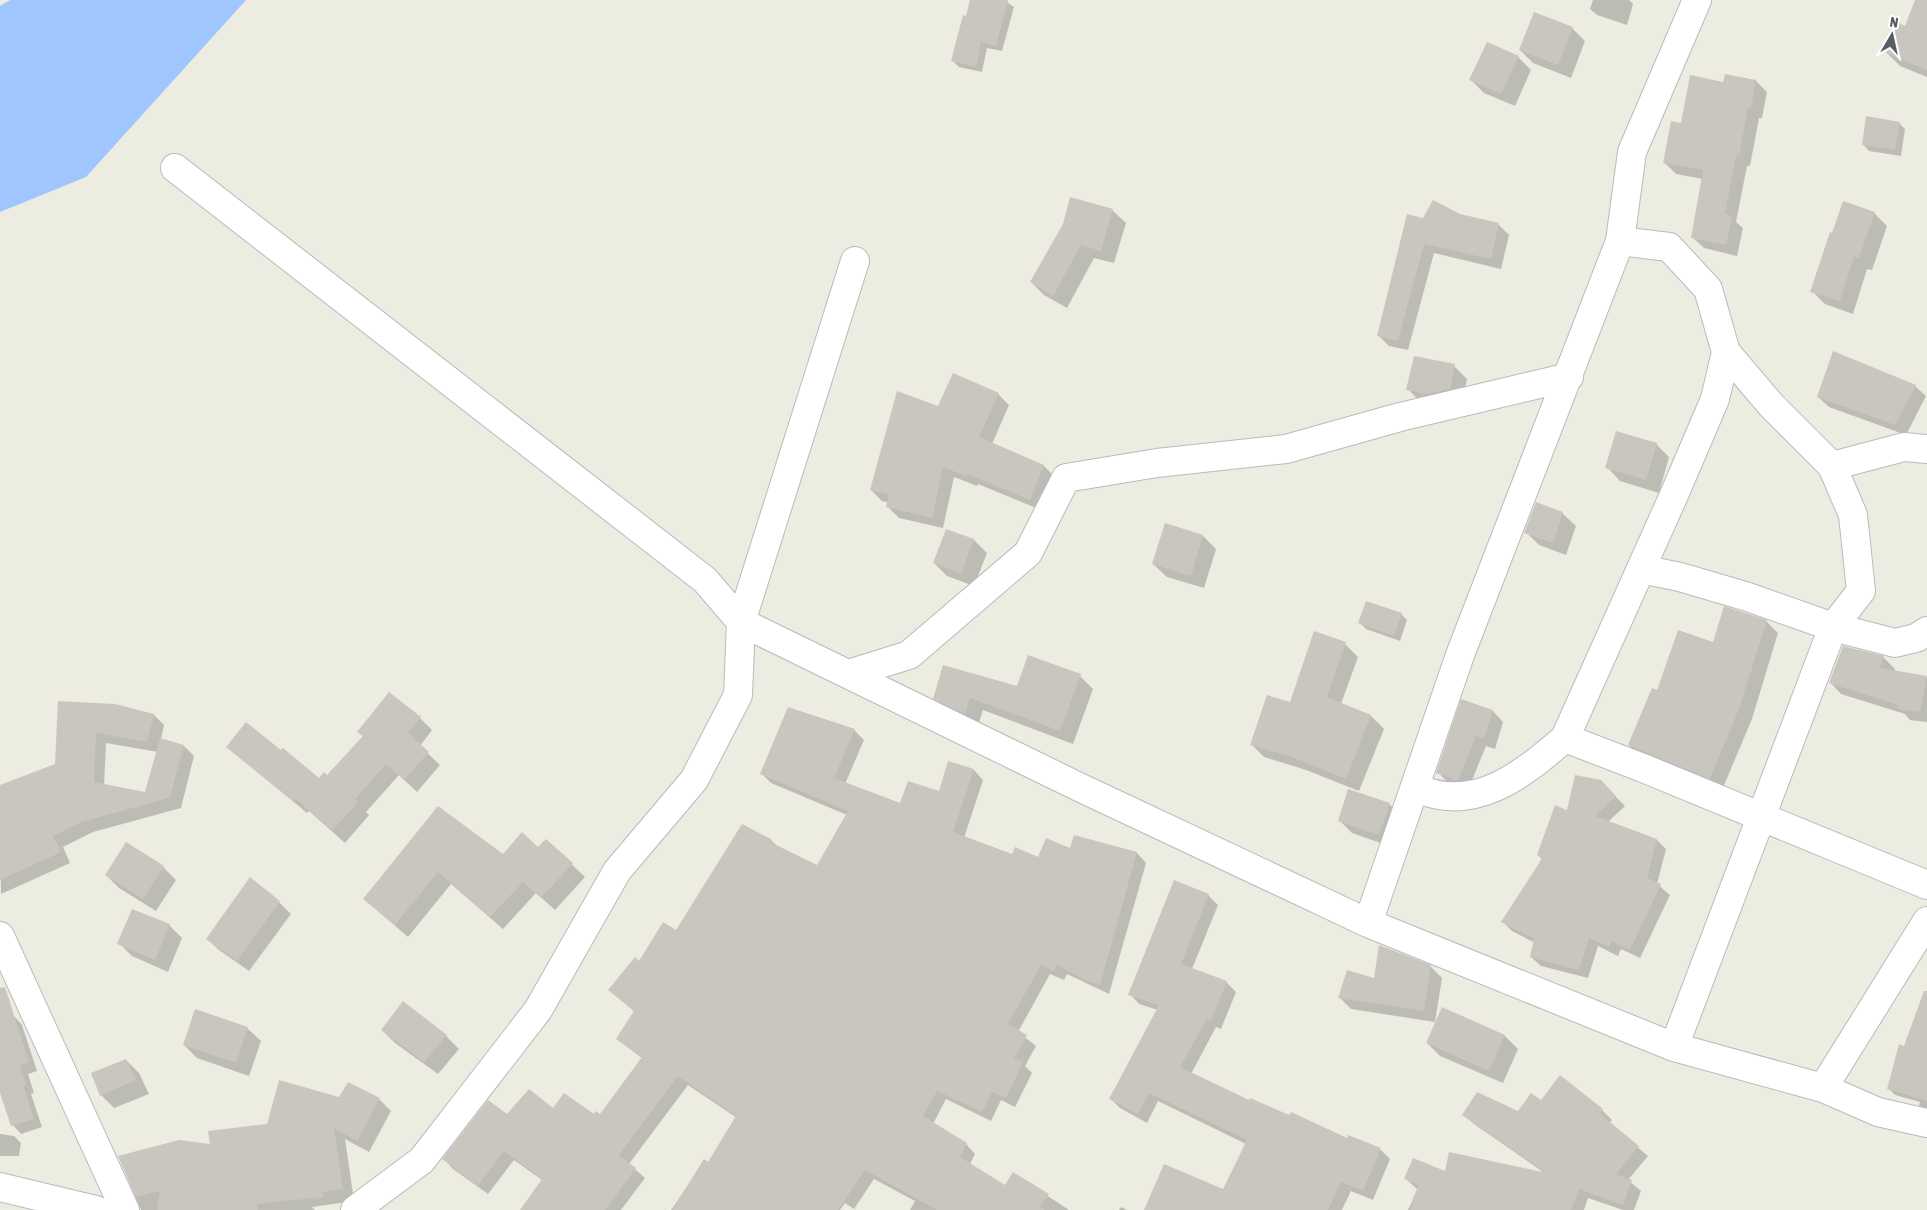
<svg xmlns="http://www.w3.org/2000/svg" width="1927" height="1210" font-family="'Asap Condensed',sans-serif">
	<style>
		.water { fill: #9fc6fe }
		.shadow { fill: #0003; fill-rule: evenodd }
		.building { fill: #c8c6be }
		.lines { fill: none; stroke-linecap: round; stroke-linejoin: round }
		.minor-casing { stroke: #b9bac0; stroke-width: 30 }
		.minor { stroke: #fff; stroke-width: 28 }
	</style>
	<rect width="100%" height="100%" fill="#edece1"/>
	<!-- water -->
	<path class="water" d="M 10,0 L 246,0 L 86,177 L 0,212 L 0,6 Z"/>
	<!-- shadow -->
	<path class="shadow" d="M 972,0 L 1004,0 L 1014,7 L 1002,51 L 987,48 L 982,72 L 959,67 L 952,60 Z
		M 1593,0 L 1629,0 L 1633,4 L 1627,25 L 1597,15 L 1590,9 Z
		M 1927,8 L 1927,77 L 1900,66 L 1887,53 L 1906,27 Z
		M 1572,28 L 1585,41 L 1571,78 L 1533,63 L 1520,50 Z
		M 1518,57 L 1531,70 L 1515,106 L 1484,93 L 1471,80 Z
		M 1756,81 L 1767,92 L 1762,118 L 1759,118 L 1750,166 L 1747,166 L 1736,222 L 1743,228 L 1737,256 L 1704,248 L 1692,237 L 1703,179 L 1676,174 L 1664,162 L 1682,124 L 1724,83 Z
		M 1899,123 L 1905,129 L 1901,156 L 1869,151 L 1863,144 Z
		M 1112,210 L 1126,223 L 1114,263 L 1094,258 L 1067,308 L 1044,295 L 1031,282 Z
		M 1874,213 L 1887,226 L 1872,270 L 1867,269 L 1853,314 L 1825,304 L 1812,291 L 1833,234 Z
		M 1460,215 L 1499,225 L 1509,235 L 1501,269 L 1434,253 L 1408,350 L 1389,346 L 1378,335 L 1423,219 Z
		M 1454,366 L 1467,379 L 1462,402 L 1421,403 L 1408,389 Z
		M 1915,386 L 1926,396 L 1906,435 L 1829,407 L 1818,397 Z
		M 998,394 L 1009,405 L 992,444 L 1044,466 L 1055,477 L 1041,510 L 978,484 L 977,486 L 954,477 L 943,528 L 899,518 L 888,507 L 889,503 L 882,501 L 871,490 L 939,407 Z
		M 1656,444 L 1669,457 L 1659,493 L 1620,481 L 1607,467 Z
		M 1562,513 L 1576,526 L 1566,555 L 1539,545 L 1526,532 Z
		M 947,530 L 974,540 L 987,553 L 974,586 L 947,576 L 934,563 Z
		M 1203,536 L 1216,549 L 1204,588 L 1167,577 L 1153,564 Z
		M 1401,614 L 1407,620 L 1400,641 L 1366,629 L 1360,623 Z
		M 1766,621 L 1778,633 L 1752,719 L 1722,790 L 1641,757 L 1629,745 L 1657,692 L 1713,644 Z
		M 1345,644 L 1358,657 L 1341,704 L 1371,716 L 1384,729 L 1359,791 L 1306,770 L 1264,757 L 1251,744 Z
		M 1883,657 L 1895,669 L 1894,672 L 1927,678 L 1927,722 L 1910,720 L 1905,714 L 1841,694 L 1830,682 Z
		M 1080,676 L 1093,689 L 1073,744 L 983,710 L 978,726 L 948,711 L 935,698 Z
		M 1462,701 L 1493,711 L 1503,722 L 1495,749 L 1486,746 L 1468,790 L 1448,783 L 1438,772 Z
		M 115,706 L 154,715 L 164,725 L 161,739 L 184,746 L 194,756 L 181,808 L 93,832 L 63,847 L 70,863 L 1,894 L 0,787 L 57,765 ZM 106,743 L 158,752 L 146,794 L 104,786 Z
		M 420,718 L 432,730 L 420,746 L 440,765 L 417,792 L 399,775 L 366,812 L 369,815 L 345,843 L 309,811 L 307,813 L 228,747 L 319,780 L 327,777 L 364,737 L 359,732 Z
		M 854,730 L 864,740 L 845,784 L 901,805 L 939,793 L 949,762 L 974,770 L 983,780 L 964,838 L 1012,856 L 1038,858 L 1071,850 L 1137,853 L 1146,863 L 1109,994 L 1067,974 L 1064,980 L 1050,974 L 1018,1032 L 1036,1046 L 1025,1066 L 1032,1073 L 1015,1107 L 1001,1100 L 991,1121 L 946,1099 L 933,1124 L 966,1144 L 975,1154 L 970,1164 L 1005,1186 L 1013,1173 L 1069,1210 L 910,1210 L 915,1201 L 874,1179 L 854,1209 L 845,1203 L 840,1210 L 671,1210 L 705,1161 L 709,1163 L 737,1118 L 688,1085 L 629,1164 L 645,1178 L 621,1210 L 521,1210 L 542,1180 L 514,1160 L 488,1194 L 453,1169 L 444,1159 L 507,1116 L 553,1110 L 600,1115 L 643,1059 L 617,1039 L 635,1012 L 610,990 L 677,932 L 771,840 L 778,847 L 817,866 L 847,815 L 771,783 L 762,774 Z
		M 1600,781 L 1625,806 L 1608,822 L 1657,840 L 1666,849 L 1657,884 L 1670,895 L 1640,958 L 1621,949 L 1618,956 L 1598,946 L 1588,978 L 1541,966 L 1531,957 L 1535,943 L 1512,931 L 1503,922 L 1543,860 L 1538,855 L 1568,811 Z
		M 1389,804 L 1403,817 L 1392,847 L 1352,833 L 1339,820 Z
		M 439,808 L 503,855 L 538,848 L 546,840 L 585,877 L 555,910 L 536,893 L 503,929 L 451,884 L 408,937 L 364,899 Z
		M 163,867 L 176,880 L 156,911 L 119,888 L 106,875 Z
		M 1208,895 L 1218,905 L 1192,969 L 1226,982 L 1236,992 L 1221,1029 L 1216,1027 L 1191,1074 L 1250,1102 L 1347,1140 L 1348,1137 L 1381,1150 L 1390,1159 L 1373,1200 L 1351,1191 L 1342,1210 L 1145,1210 L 1223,1191 L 1246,1144 L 1158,1101 L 1147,1123 L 1120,1108 L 1111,1099 L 1158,1010 L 1139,1004 L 1130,994 Z
		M 279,902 L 291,914 L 249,971 L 219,950 L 207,939 Z
		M 169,925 L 182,938 L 168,972 L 132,956 L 119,943 Z
		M 1430,966 L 1442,978 L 1435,1022 L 1351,1009 L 1339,997 L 1375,980 Z
		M 1442,1009 L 1505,1036 L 1518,1049 L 1503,1083 L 1440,1056 L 1427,1043 Z
		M 14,1016 L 22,1025 L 37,1071 L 28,1074 L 34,1093 L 31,1094 L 42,1127 L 21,1134 L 13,1125 L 0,1087 L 0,1021 Z
		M 247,1028 L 261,1041 L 249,1076 L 197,1058 L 184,1045 Z
		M 382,1030 L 446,1036 L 459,1049 L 438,1074 L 395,1043 Z
		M 1927,1031 L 1927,1111 L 1919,1105 L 1920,1102 L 1895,1095 L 1888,1088 L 1905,1047 Z
		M 126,1060 L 139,1073 L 149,1094 L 114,1108 L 101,1095 Z
		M 1560,1077 L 1602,1110 L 1612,1120 L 1609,1123 L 1648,1156 L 1628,1180 L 1641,1191 L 1634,1210 L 1623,1210 L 1588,1198 L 1584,1210 L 1408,1210 L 1418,1190 L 1406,1179 L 1446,1173 L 1546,1174 L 1474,1124 L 1464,1115 L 1519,1113 L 1541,1102 Z
		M 340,1099 L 379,1099 L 391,1111 L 369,1152 L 345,1139 L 354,1201 L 312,1207 L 315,1210 L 141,1210 L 119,1157 L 211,1146 Z
		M 0,1134 L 14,1136 L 21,1143 L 19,1156 L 0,1156 Z
		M 1121,1207 L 1127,1210 L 1119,1210 Z"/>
	<!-- building -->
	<path class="building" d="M 970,0 L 1008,0 L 996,46 L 981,42 L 976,67 L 951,61 L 963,15 L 966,16 Z
		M 1915,0 L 1927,0 L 1927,70 L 1886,53 L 1898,22 L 1905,26 Z
		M 1534,12 L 1573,27 L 1558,65 L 1519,50 Z
		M 1487,42 L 1519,56 L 1501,94 L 1469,80 Z
		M 1725,74 L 1756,80 L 1751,108 L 1748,107 L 1739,156 L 1736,155 L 1725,214 L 1732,216 L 1726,245 L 1691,238 L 1703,170 L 1663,163 L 1671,121 L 1681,123 L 1690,75 L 1723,82 Z
		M 1866,116 L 1900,122 L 1895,150 L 1862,145 Z
		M 1070,197 L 1113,209 L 1101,251 L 1081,245 L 1053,296 L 1030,282 L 1063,224 Z
		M 1433,200 L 1460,214 L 1499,223 L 1491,259 L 1424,244 L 1398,341 L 1377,336 L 1407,214 L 1423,218 Z
		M 1843,201 L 1875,212 L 1859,258 L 1854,256 L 1840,301 L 1810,292 L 1830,232 L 1832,233 Z
		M 1833,351 L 1916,385 L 1895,425 L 1817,397 Z
		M 1414,356 L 1455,364 L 1450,389 L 1427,394 L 1406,390 Z
		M 953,373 L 999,393 L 979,437 L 1044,465 L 1030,500 L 967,474 L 966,476 L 943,467 L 932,518 L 886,507 L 889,495 L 870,490 L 897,391 L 938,406 Z
		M 1616,431 L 1657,443 L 1646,480 L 1605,468 Z
		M 1536,502 L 1563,512 L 1553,543 L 1524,533 Z
		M 1165,523 L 1203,535 L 1191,576 L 1152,564 Z
		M 946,529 L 974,539 L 961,574 L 933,563 Z
		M 1366,601 L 1402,613 L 1394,636 L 1358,623 Z
		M 1724,606 L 1767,620 L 1740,706 L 1710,779 L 1628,745 L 1652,688 L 1657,690 L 1678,630 L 1713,642 Z
		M 1314,631 L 1346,642 L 1327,697 L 1371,715 L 1346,779 L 1292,757 L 1250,745 L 1267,695 L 1290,702 Z
		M 1843,646 L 1884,656 L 1880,668 L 1927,676 L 1920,712 L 1897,709 L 1898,705 L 1829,683 Z
		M 1028,655 L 1081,674 L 1060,731 L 970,698 L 965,714 L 933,699 L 943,665 L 1017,686 Z
		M 389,692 L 421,717 L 408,733 L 429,752 L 404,780 L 386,764 L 355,799 L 358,802 L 332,831 L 296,799 L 294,802 L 226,747 L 246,722 L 281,750 L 283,748 L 319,778 L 324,772 L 327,775 L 363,736 L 357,732 Z
		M 1461,699 L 1493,710 L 1484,739 L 1476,736 L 1458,781 L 1436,773 Z
		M 58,701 L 115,704 L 154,714 L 147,742 L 96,733 L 94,782 L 145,792 L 160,738 L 184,745 L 170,797 L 172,797 L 82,822 L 53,836 L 61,852 L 0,880 L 0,785 L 55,764 Z
		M 788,707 L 855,729 L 834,778 L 900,803 L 908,781 L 939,791 L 948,761 L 974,769 L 953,832 L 1012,854 L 1015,847 L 1038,857 L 1046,838 L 1070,848 L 1074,835 L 1137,852 L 1100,985 L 1085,980 L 1057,965 L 1054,971 L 1041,965 L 1008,1024 L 1027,1035 L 1014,1058 L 1023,1062 L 1006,1098 L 992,1092 L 982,1112 L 937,1091 L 923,1116 L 967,1143 L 960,1157 L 1005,1185 L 1013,1172 L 1049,1194 L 1040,1207 L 1045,1210 L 937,1210 L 865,1170 L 838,1210 L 672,1210 L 704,1159 L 708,1162 L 736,1116 L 678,1076 L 619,1155 L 636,1168 L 605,1210 L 520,1210 L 542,1179 L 504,1151 L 478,1186 L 442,1159 L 488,1100 L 507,1114 L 529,1089 L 553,1108 L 564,1093 L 594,1114 L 596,1111 L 600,1114 L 642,1057 L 616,1039 L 634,1011 L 608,990 L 635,957 L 639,961 L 663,922 L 676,930 L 742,824 L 771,839 L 770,842 L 817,865 L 848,811 L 760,774 Z
		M 1575,775 L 1601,780 L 1616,796 L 1595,816 L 1657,839 L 1647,878 L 1661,884 L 1630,950 L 1612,941 L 1609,947 L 1589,938 L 1579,970 L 1530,957 L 1534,939 L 1501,922 L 1543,857 L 1537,855 L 1555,805 L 1567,810 Z
		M 1348,789 L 1390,803 L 1379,835 L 1338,821 Z
		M 438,806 L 503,854 L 522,832 L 538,847 L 546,839 L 573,863 L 541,898 L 523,882 L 490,917 L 438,872 L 395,925 L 363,899 Z
		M 126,842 L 164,866 L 143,899 L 105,875 Z
		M 250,877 L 280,901 L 237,961 L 206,939 Z
		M 1174,880 L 1209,894 L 1181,964 L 1227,981 L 1211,1021 L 1207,1019 L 1180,1067 L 1249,1100 L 1250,1098 L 1289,1115 L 1291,1112 L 1347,1138 L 1348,1135 L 1381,1148 L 1363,1191 L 1341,1182 L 1328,1210 L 1144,1210 L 1164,1164 L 1223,1189 L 1247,1140 L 1149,1093 L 1138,1114 L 1109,1099 L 1159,1005 L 1128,995 Z
		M 132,909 L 170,924 L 155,960 L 117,944 Z
		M 1379,945 L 1431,965 L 1424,1011 L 1338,998 L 1347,970 L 1374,978 Z
		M 5,987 L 29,1062 L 20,1065 L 26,1085 L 23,1085 L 34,1119 L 11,1126 L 0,1093 L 0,988 Z
		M 1924,991 L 1927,991 L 1927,1101 L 1887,1089 L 1899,1044 L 1904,1046 Z
		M 403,1001 L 447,1035 L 424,1062 L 381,1030 Z
		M 1442,1007 L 1505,1035 L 1489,1071 L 1426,1043 Z
		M 195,1009 L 248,1027 L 236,1063 L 183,1045 Z
		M 126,1059 L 136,1080 L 100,1096 L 91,1073 Z
		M 1560,1075 L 1603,1109 L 1600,1114 L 1639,1146 L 1616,1174 L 1632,1180 L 1623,1205 L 1579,1189 L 1571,1210 L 1410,1210 L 1414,1201 L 1412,1200 L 1419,1185 L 1404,1179 L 1413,1158 L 1445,1171 L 1449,1152 L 1547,1173 L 1462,1115 L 1477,1092 L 1518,1111 L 1531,1093 L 1541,1100 Z
		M 279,1080 L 339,1097 L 348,1082 L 380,1098 L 357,1141 L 334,1128 L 343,1189 L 323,1192 L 324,1197 L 257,1204 L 258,1210 L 157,1210 L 160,1191 L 136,1197 L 118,1156 L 179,1140 L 210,1144 L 208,1131 L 267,1124 Z"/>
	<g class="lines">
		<defs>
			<path id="minor" d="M 175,168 L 705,580 L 741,622 L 1079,787 L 1368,923 L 1674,1047 L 1823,1088 L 1878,1112 L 1927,1123
				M 1620,241 L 1669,247 L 1708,289 L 1726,352 L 1715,399 L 1674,495 L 1565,738 L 1643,768 L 1927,885
				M 1726,352 L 1771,405 L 1832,466 L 1904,447 L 1927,449
				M 1641,569 L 1680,577 L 1748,597 L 1833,627 L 1895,643 L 1916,638 L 1927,631
				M 848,674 L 909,655 L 1028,553 L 1066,478 L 1157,463 L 1286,449 L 1400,417 L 1569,377
				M 1416,788 C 1475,814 1522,775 1565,738
				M 1368,923 L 1460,655 L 1620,241 L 1632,152 L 1697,0
				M 0,936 L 125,1210
				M 1674,1047 L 1833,627 L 1861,591 L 1853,515 L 1832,466
				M 1823,1088 L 1927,921
				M 0,1187 L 96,1210
				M 355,1210 L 422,1160 L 538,1010 L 617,871 L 694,780 L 738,695 L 741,622 L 855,261"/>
		</defs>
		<!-- minor casing -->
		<use href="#minor" class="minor-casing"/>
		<!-- minor -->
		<use href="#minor" class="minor"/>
	</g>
	<!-- north arrow -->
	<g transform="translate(1892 35) rotate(9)" stroke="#ffffff" stroke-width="4" paint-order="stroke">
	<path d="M0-4L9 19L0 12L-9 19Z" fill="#5a5c62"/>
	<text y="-8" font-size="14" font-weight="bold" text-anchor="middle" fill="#5a5c62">N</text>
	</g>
</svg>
